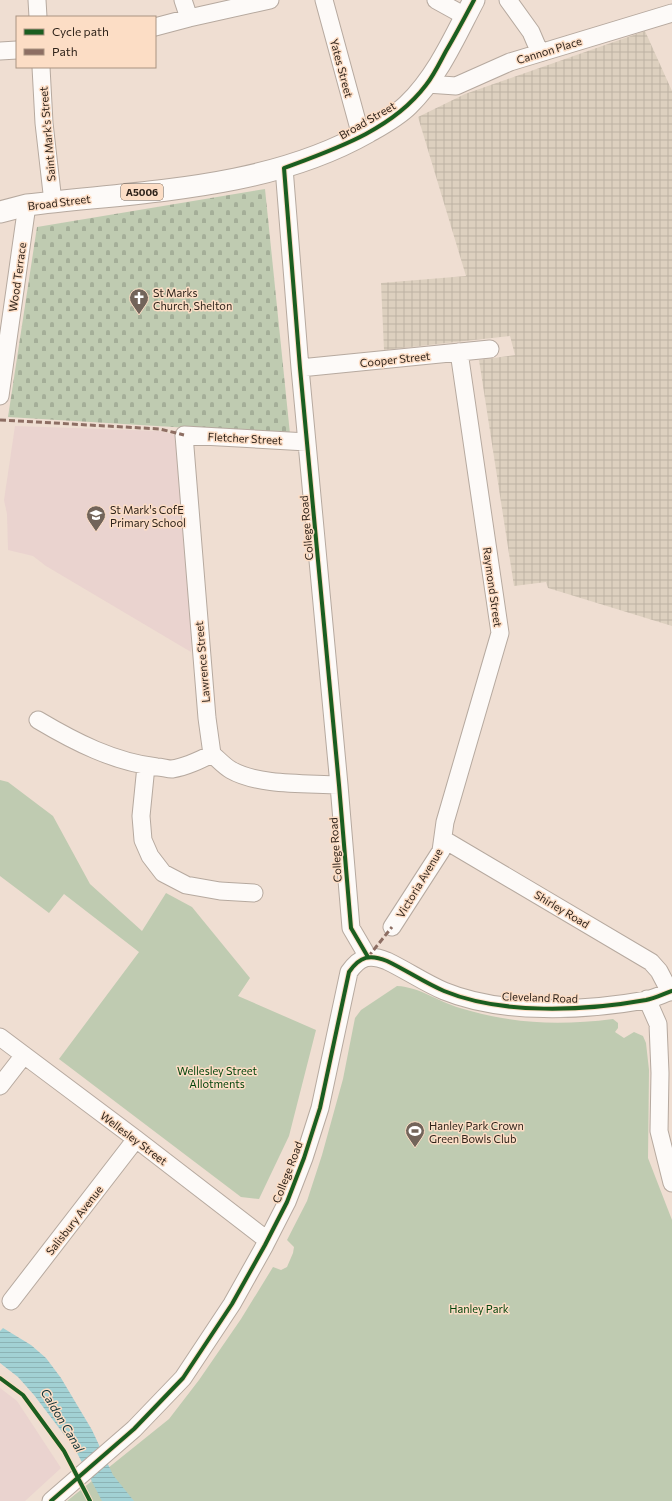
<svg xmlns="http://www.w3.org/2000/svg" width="672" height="1501" font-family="Commissioner,sans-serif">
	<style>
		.industrial { fill: url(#industrial-grid) }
		.education { fill: #ead3cf }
		.cemetery { fill: url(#cemetery-stones) }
		.green { fill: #bfcbb1 }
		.water { fill: url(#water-rules) }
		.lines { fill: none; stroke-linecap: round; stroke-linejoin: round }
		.minor-casing { stroke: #b6a99f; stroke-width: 19 }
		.major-casing { stroke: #b6a99f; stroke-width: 23 }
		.minor { stroke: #fdfaf8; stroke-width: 17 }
		.major { stroke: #fdfaf8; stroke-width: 21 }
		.quiet { stroke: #8d6e63; stroke-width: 3; stroke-dasharray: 6 3; stroke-linecap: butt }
		.cycleway-casing { stroke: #fcddc5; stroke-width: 6 }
		.cycleway { stroke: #1b5e20; stroke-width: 4 }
		.labels { text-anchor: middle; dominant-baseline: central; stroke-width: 3; stroke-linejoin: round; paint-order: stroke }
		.shield { fill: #fcddc5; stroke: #6c5b4d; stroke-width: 1 }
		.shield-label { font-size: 10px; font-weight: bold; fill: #2f231a }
		.street-label { font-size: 11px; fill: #2f231a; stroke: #fcddc5 }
		.poi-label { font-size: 11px; fill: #2f231a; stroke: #fcddc5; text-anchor: start }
		.park-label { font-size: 11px; fill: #03440b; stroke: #fcddc5 }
		.water-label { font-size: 12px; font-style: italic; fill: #092f33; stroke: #fcddc5 }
	</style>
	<defs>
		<pattern id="industrial-grid" width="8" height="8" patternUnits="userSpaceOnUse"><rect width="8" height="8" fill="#ddd0bf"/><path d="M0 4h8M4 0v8" fill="none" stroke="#beb2a4"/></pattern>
		<pattern id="cemetery-stones" width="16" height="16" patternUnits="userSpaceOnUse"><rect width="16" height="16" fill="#bfcbb1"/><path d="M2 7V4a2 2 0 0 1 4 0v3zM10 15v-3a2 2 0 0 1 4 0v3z" fill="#a4ae98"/></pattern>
		<pattern id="water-rules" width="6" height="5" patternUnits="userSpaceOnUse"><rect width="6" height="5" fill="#a2d1d4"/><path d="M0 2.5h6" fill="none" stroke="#8cb3b5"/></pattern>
	</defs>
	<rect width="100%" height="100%" fill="#efded2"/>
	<!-- industrial -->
	<path class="industrial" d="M 645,31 L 672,91 L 672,626 L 548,588 L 546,582 L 514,586 L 479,360 L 515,355 L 510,336 L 384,350 L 381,283 L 466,276 L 418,117 L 465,94 Z"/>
	<!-- education -->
	<path class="education" d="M 15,426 L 161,431 L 175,435 L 192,621 L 191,652 L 46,566 L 33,556 L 8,550 L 7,514 L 4,500 Z
		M 0,1388 L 17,1401 L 61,1468 L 25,1501 L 0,1501 Z"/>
	<!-- cemetery -->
	<path class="cemetery" d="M 265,189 L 290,434 L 8,417 L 37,227 Z"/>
	<!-- green -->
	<path class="green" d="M 0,780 L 8,782 L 53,816 L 90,884 L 142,931 L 166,893 L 192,907 L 250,978 L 238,996 L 316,1030 L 289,1136 L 259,1199 L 241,1197 L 59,1059 L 139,952 L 64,894 L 49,913 L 0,876 Z
		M 397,986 C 420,987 439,1002 460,1008 C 513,1024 558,1026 613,1019 L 618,1023 L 618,1028 L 615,1032 L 624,1038 L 634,1032 L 643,1036 L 646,1043 L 649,1070 L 648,1158 L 672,1220 L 672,1501 L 67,1501 L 169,1419 L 199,1380 L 241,1319 L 273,1267 L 281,1270 L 287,1267 L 293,1253 L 294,1247 L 287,1240 L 307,1201 L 322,1155 L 343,1079 L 355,1018 L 361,1010 Z"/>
	<!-- water -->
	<path class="water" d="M 3,1328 L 31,1345 L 46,1358 L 61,1378 L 92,1430 L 113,1475 L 134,1501 L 102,1501 L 75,1449 L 34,1395 L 18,1377 L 0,1363 L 0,1331 Z"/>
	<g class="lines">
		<defs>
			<path id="minor" d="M 37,0 L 38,17
				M 183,0 L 189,18
				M 324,0 L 361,136
				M 436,0 L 465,16
				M 508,0 L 531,32 L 540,53
				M 155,27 L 189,18 L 270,0
				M 0,51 L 17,50
				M 41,67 L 44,123 L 53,202
				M 427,84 L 456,86 L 510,62 L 672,13
				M 284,168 L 300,368 L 339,785 L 351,928 L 368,957
				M 300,368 L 490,349
				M 0,396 L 27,205
				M 307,442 L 184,435 L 207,718 L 212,754 C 218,759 224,766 231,770 C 259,786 307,783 339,785
				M 38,720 C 75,742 114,762 157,767 C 162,767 167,769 172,769 C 186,767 200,760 212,754
				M 146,766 L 141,816 L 143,840 L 150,856 L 163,873 L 186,885 L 220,891 L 254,893
				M 443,839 L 651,962 L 659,971 L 670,992
				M 392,927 L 441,851 L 445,822 L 500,633 L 459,352
				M 647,999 L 658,1024 L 660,1073 L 659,1131 L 672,1183
				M 0,1037 L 136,1139 L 267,1240
				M 0,1086 L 24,1055
				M 11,1301 L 136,1139
				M 51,1501 L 134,1429 L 183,1378 L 232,1304 L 265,1245 L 287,1202 L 304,1158 L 320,1108 L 349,972 C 360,956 370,954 387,961 C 406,970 425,983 444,991 C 502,1015 585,1011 646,1000 C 655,998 663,994 672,991"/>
			<path id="major" d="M 0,212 L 27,205 C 141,191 266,190 368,132 C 382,124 397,116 408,105 C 438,76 455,36 474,0"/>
		</defs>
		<!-- minor casing -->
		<use href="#minor" class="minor-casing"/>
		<!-- major casing -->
		<use href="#major" class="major-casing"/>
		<!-- minor -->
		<use href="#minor" class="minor"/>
		<!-- major -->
		<use href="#major" class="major"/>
		<!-- quiet -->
		<path class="quiet" d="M 0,420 L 160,429 L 184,435
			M 368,957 L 392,927"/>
		<defs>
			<path id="cycleway" d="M 368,957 L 351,928 L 339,785 L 300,368 L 284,168 C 335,149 392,130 426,85 C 434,75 440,62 446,51 C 456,34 465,17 474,0
				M 0,1378 L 23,1395 L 64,1451 L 90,1501
				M 51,1501 L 134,1429 L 183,1378 L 232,1304 L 265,1245 L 287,1202 L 304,1158 L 320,1108 L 349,972 C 360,956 370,954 387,961 C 406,970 425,983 444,991 C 502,1015 585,1011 646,1000 C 655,998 663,994 672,991"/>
		</defs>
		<!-- cycleway casing -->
		<use href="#cycleway" class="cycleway-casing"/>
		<!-- cycleway -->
		<use href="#cycleway" class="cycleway"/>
	</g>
	<!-- icons -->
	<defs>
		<symbol id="church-pin" viewBox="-11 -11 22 30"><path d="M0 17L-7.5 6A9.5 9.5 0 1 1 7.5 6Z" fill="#72645a" stroke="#fcddc5"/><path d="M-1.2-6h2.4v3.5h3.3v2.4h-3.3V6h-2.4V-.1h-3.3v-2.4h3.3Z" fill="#fff"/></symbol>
		<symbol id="school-pin" viewBox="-11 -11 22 30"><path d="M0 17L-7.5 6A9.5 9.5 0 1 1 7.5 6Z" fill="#72645a" stroke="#fcddc5"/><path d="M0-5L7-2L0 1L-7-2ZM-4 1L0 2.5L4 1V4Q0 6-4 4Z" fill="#fff"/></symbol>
		<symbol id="stadium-pin" viewBox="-11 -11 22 30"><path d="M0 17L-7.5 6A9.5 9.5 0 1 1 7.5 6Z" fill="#72645a" stroke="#fcddc5"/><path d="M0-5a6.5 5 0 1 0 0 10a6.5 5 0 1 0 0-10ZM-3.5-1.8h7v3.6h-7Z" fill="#fff"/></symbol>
	</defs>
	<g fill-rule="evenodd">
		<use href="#church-pin" x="128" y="287" width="22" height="30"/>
		<use href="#school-pin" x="85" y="504" width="22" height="30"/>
		<use href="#stadium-pin" x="404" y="1120" width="22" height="30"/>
	</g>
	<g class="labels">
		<!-- shield labels -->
		<rect class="shield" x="121" y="184" width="42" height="16" rx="3"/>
		<g class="shield-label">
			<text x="142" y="192">A5006</text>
		</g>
		<!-- street labels -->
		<g class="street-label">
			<text transform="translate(549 50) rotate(-17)">Cannon Place</text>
			<text transform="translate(342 68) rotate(75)">Yates Street</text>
			<text transform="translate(367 120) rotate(-30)">Broad Street</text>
			<text transform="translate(47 134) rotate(-95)">Saint Mark's Street</text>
			<text transform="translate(59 202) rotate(-7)">Broad Street</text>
			<text transform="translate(17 277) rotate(-82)">Wood Terrace</text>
			<text transform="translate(395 359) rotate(-6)">Cooper Street</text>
			<text transform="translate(245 438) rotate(3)">Fletcher Street</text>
			<text transform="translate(306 528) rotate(-95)">College Road</text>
			<text transform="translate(493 587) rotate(82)">Raymond Street</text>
			<text transform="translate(202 662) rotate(-95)">Lawrence Street</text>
			<text transform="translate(335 850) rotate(-94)">College Road</text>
			<text transform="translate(419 883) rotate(-59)">Victoria Avenue</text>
			<text transform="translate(562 909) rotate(31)">Shirley Road</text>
			<text transform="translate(540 997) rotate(2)">Cleveland Road</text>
			<text transform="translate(134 1138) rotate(37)">Wellesley Street</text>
			<text transform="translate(287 1172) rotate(-69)">College Road</text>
			<text transform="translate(74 1220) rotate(-52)">Salisbury Avenue</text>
		</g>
		<!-- poi labels -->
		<g class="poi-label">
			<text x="153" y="292">St Marks<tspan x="153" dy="13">Church, Shelton</tspan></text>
			<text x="110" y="509">St Mark's CofE<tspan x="110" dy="13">Primary School</tspan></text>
			<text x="429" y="1125">Hanley Park Crown<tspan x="429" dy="13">Green Bowls Club</tspan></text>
		</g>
		<!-- park labels -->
		<g class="park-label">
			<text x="217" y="1070">Wellesley Street<tspan x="217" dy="13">Allotments</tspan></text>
			<text x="479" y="1308">Hanley Park</text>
		</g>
		<!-- water labels -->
		<g class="water-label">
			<text transform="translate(63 1420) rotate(59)">Caldon Canal</text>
		</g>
	</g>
	<!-- legend -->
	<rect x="16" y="16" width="140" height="52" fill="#fcddc5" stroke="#aa9381"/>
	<rect x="24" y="29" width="20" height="6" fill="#1b5e20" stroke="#aa9381"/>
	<text x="52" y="36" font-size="12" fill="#2f231a">Cycle path</text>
	<rect x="24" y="49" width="20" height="6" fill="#8d6e63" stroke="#aa9381"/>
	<text x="52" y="56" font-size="12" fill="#2f231a">Path</text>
</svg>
